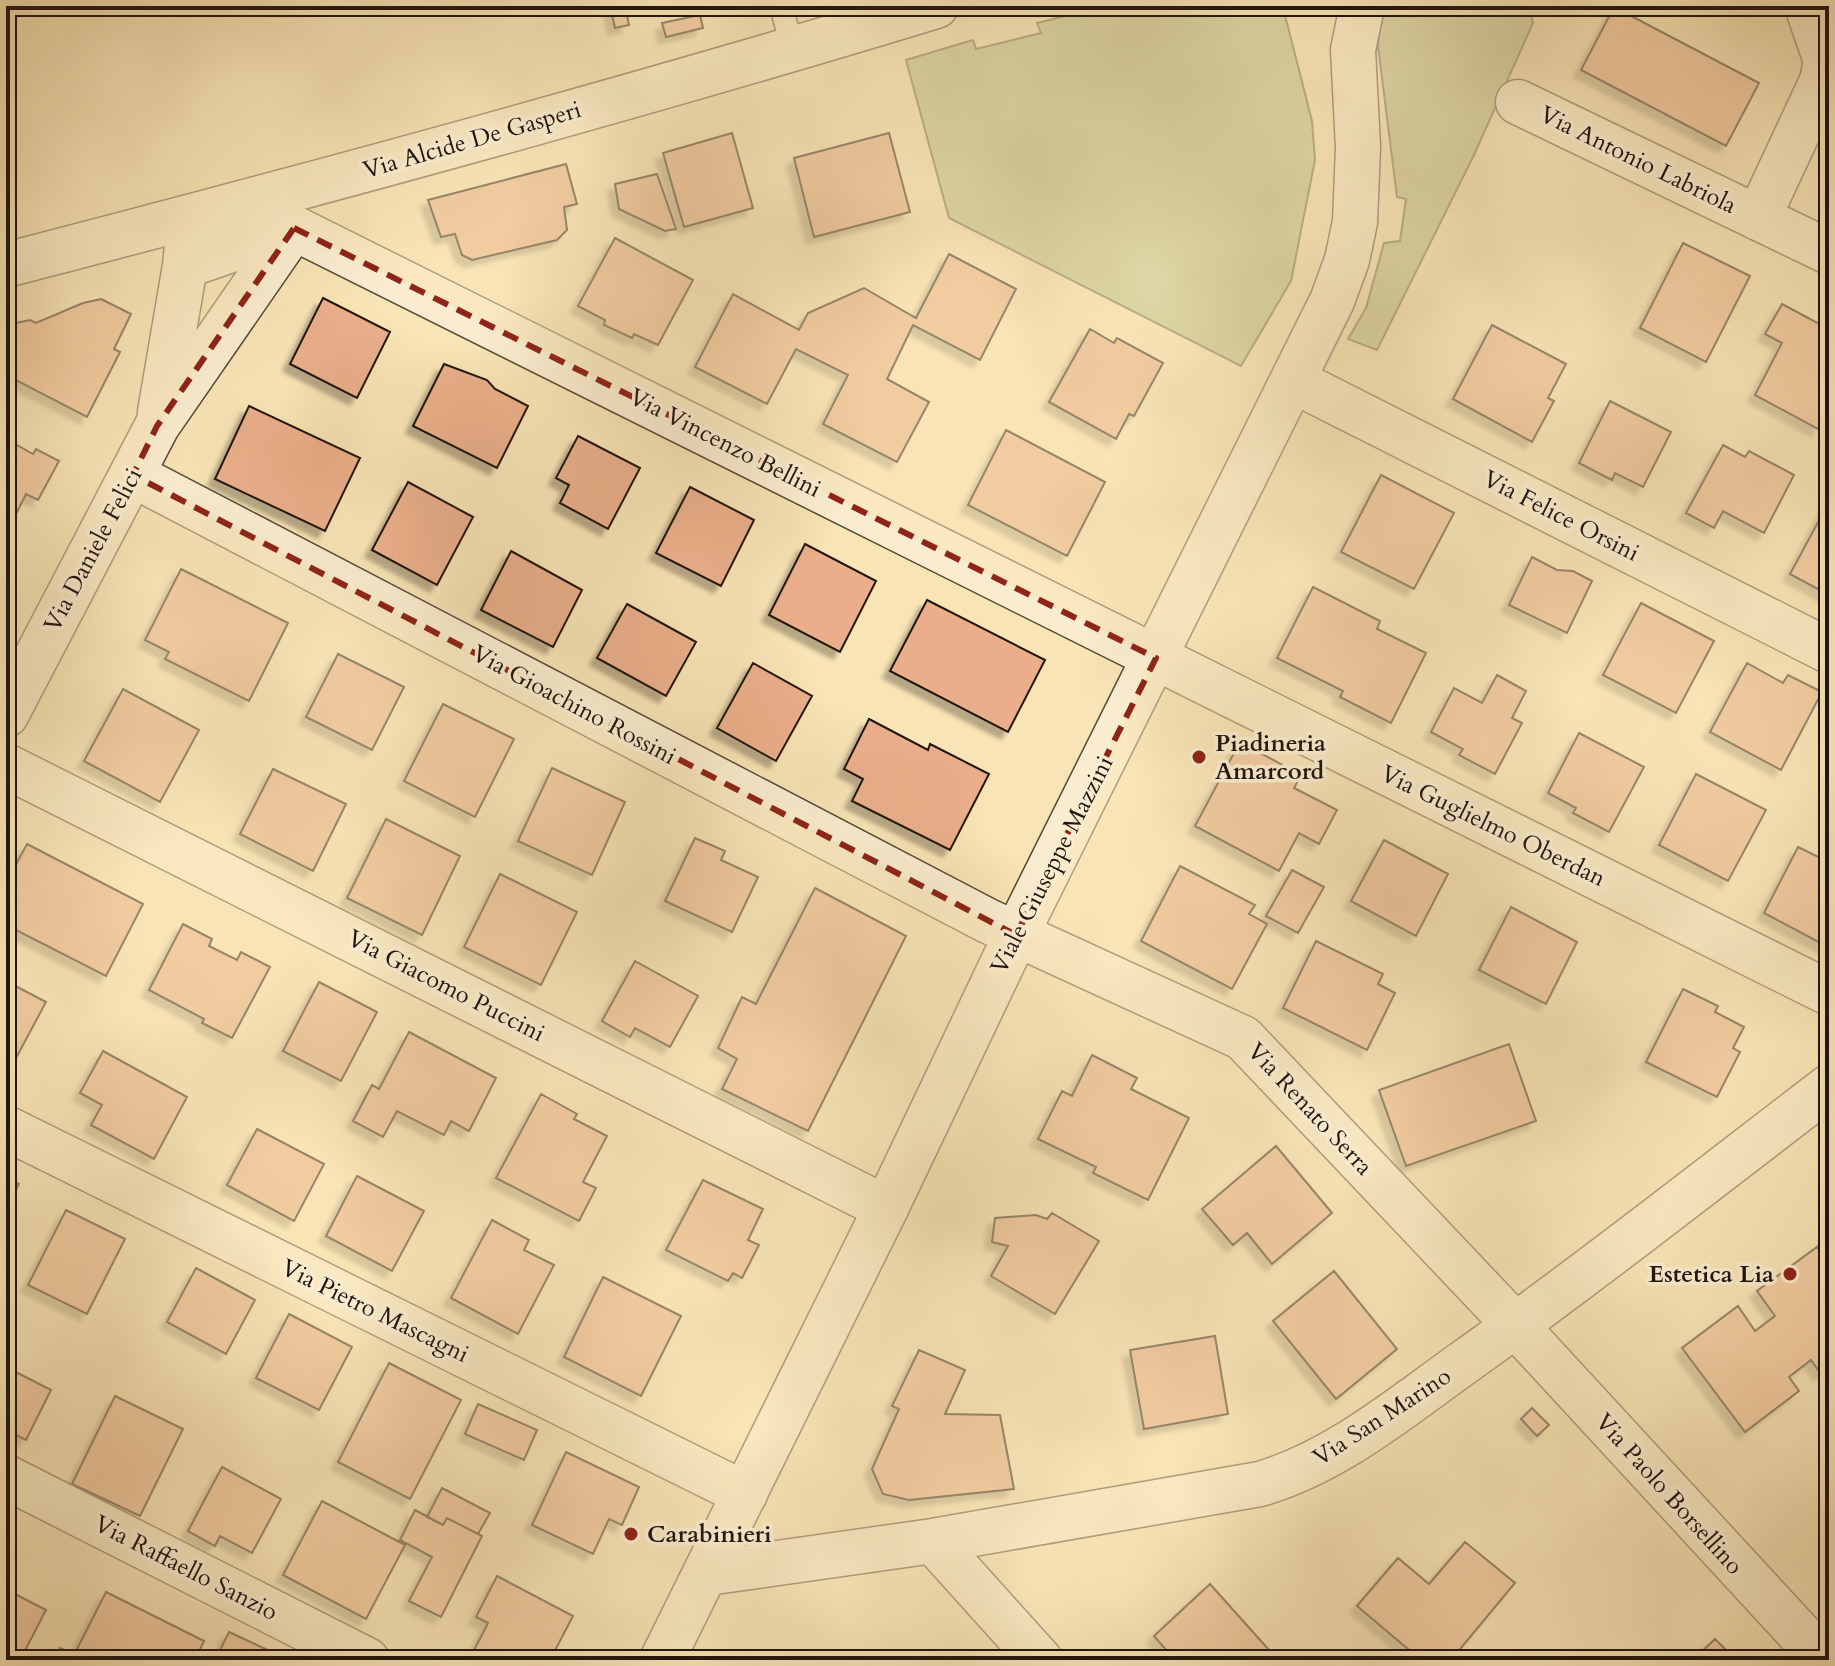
<svg xmlns="http://www.w3.org/2000/svg" width="1835" height="1666" font-family="Cardo,serif">
	<style>
		.green { fill: #bcc48e; stroke: #6e6c4e; stroke-width: 2 }
		.building { fill: #eaaf8a; stroke: #20140f; stroke-width: 2; filter: url(#shadow) }
		.lines { fill: none; stroke-linecap: round; stroke-linejoin: round }
		.service-casing { stroke: #564838; stroke-width: 25 }
		.minor-casing { stroke: #564838; stroke-width: 47 }
		.tertiary-casing { stroke: #564838; stroke-width: 47 }
		.service { stroke: #faedcf; stroke-width: 22 }
		.minor { stroke: #faedcf; stroke-width: 44 }
		.tertiary { stroke: #faedcf; stroke-width: 44 }
		.marked { fill: none; stroke: #8f2418; stroke-width: 6; stroke-dasharray: 16 10; stroke-linejoin: round }
		.poi-dot { fill: #8f2418; stroke: #faedcf; stroke-width: 3 }
		.labels { text-anchor: middle; dominant-baseline: central; stroke-width: 7; stroke-linejoin: round; paint-order: stroke }
		.street-label { font-size: 24px; fill: #20140f; stroke: #faedcf }
		.poi-label { font-size: 24px; font-weight: bold; fill: #20140f; stroke: #faedcf; text-anchor: start }
	</style>
	<defs>
		<filter id="shadow"><feDropShadow dx="-7" dy="7" stdDeviation="2" flood-color="#0004"/></filter>
	</defs>
	<rect width="100%" height="100%" fill="#f8e4b5"/>
	<filter id="stains"><feTurbulence type="fractalNoise" baseFrequency=".0025" numOctaves="4"/><feColorMatrix values="0 0 0 0 .2 0 0 0 0 .09 0 0 0 0 .02 0 0 0 .5 -.17"/></filter>
	<radialGradient id="worn" r=".72"><stop offset=".6" stop-color="#630" stop-opacity="0"/><stop offset="1" stop-color="#630" stop-opacity=".3"/></radialGradient>
	<!-- green -->
	<path class="green" d="M 1106,6 L 1280,6 L 1286,19 L 1312,121 L 1315,160 L 1291,281 L 1241,366 L 949,218 L 906,60 L 973,40 L 976,49 L 1041,33 L 1037,23 Z
		M 1381,6 L 1529,6 L 1533,23 L 1474,155 L 1377,350 L 1348,339 L 1366,308 L 1384,243 L 1400,241 L 1406,199 L 1397,197 L 1378,46 Z"/>
	<!-- building -->
	<path class="building" d="M 610,6 L 625,6 L 629,25 L 615,28 Z
		M 1614,7 L 1759,83 L 1726,146 L 1581,70 Z
		M 700,15 L 703,28 L 666,37 L 662,23 Z
		M 732,133 L 753,208 L 684,227 L 663,153 Z
		M 889,133 L 910,212 L 814,237 L 794,158 Z
		M 566,164 L 577,204 L 564,207 L 567,230 L 557,240 L 472,260 L 462,255 L 455,234 L 441,237 L 428,200 Z
		M 657,174 L 676,229 L 665,231 L 619,209 L 615,184 Z
		M 615,238 L 693,280 L 658,345 L 634,334 L 632,338 L 604,325 L 605,320 L 578,306 Z
		M 1683,243 L 1750,276 L 1706,362 L 1640,328 Z
		M 949,254 L 1016,289 L 980,360 L 913,325 L 887,379 L 929,402 L 897,462 L 823,424 L 848,375 L 796,349 L 767,404 L 695,367 L 733,294 L 799,330 L 808,313 L 864,288 L 916,318 Z
		M 323,298 L 390,332 L 357,398 L 290,364 Z
		M 101,299 L 131,314 L 114,349 L 120,352 L 87,417 L 6,375 L 6,325 L 30,320 L 36,323 L 83,303 Z
		M 1782,304 L 1829,329 L 1829,407 L 1818,429 L 1755,395 L 1782,343 L 1765,334 Z
		M 1492,325 L 1566,364 L 1548,398 L 1554,401 L 1532,442 L 1453,399 Z
		M 1090,329 L 1114,343 L 1117,338 L 1163,363 L 1134,416 L 1129,414 L 1116,439 L 1049,402 Z
		M 444,364 L 487,380 L 495,389 L 528,406 L 497,468 L 413,426 Z
		M 1610,401 L 1671,432 L 1643,487 L 1615,473 L 1612,480 L 1579,463 Z
		M 249,406 L 360,458 L 325,531 L 215,479 Z
		M 1006,430 L 1105,482 L 1067,556 L 968,505 Z
		M 578,436 L 640,468 L 608,529 L 560,503 L 569,485 L 556,478 Z
		M 6,439 L 33,454 L 36,449 L 59,461 L 38,500 L 26,494 L 9,528 L 6,526 Z
		M 1723,445 L 1745,457 L 1749,451 L 1794,475 L 1764,533 L 1723,511 L 1714,528 L 1686,513 Z
		M 1381,475 L 1454,513 L 1414,589 L 1341,552 Z
		M 408,482 L 473,517 L 437,585 L 372,550 Z
		M 690,487 L 754,520 L 721,586 L 656,553 Z
		M 1829,502 L 1829,595 L 1790,574 Z
		M 805,544 L 876,581 L 840,652 L 769,615 Z
		M 511,551 L 582,590 L 553,647 L 481,610 Z
		M 1532,557 L 1557,570 L 1573,571 L 1592,581 L 1567,633 L 1509,605 Z
		M 181,569 L 288,623 L 249,701 L 165,659 L 169,652 L 145,640 Z
		M 1313,587 L 1380,621 L 1377,629 L 1426,653 L 1391,723 L 1340,697 L 1343,691 L 1277,658 Z
		M 927,600 L 1045,660 L 1008,732 L 890,671 Z
		M 1641,603 L 1714,641 L 1676,713 L 1603,675 Z
		M 627,604 L 696,642 L 666,696 L 597,658 Z
		M 338,654 L 404,687 L 372,750 L 306,717 Z
		M 753,663 L 812,696 L 776,761 L 717,728 Z
		M 1747,663 L 1783,683 L 1788,675 L 1822,692 L 1781,770 L 1710,732 Z
		M 1497,675 L 1526,691 L 1512,718 L 1522,723 L 1495,774 L 1459,755 L 1463,749 L 1431,732 L 1454,688 L 1482,703 Z
		M 123,689 L 199,730 L 160,802 L 84,761 Z
		M 443,704 L 514,739 L 475,817 L 404,781 Z
		M 869,719 L 928,750 L 930,744 L 989,774 L 950,850 L 852,801 L 863,779 L 844,769 Z
		M 1579,733 L 1644,767 L 1609,832 L 1573,813 L 1576,808 L 1548,793 Z
		M 1240,742 L 1301,775 L 1294,788 L 1337,810 L 1319,844 L 1299,833 L 1279,871 L 1195,826 Z
		M 552,768 L 625,802 L 592,875 L 518,841 Z
		M 273,769 L 346,804 L 313,871 L 240,834 Z
		M 1696,774 L 1766,810 L 1728,881 L 1659,845 Z
		M 386,819 L 460,856 L 422,935 L 347,898 Z
		M 695,838 L 725,851 L 721,860 L 758,877 L 732,932 L 665,901 Z
		M 1384,840 L 1448,874 L 1416,936 L 1351,901 Z
		M 27,844 L 143,904 L 106,976 L 6,925 L 6,883 Z
		M 1798,847 L 1829,862 L 1828,947 L 1764,913 Z
		M 1180,866 L 1255,905 L 1249,914 L 1267,924 L 1232,989 L 1141,941 Z
		M 1292,870 L 1324,887 L 1298,933 L 1266,916 Z
		M 500,874 L 577,912 L 541,985 L 464,947 Z
		M 815,888 L 906,936 L 808,1131 L 722,1089 L 737,1059 L 718,1048 L 742,997 L 756,1004 Z
		M 1511,907 L 1577,942 L 1546,1004 L 1479,970 Z
		M 183,924 L 212,939 L 209,946 L 237,960 L 241,952 L 270,967 L 232,1038 L 202,1023 L 204,1019 L 149,990 Z
		M 1316,941 L 1383,974 L 1378,984 L 1395,993 L 1367,1050 L 1283,1008 Z
		M 635,961 L 698,996 L 670,1047 L 635,1028 L 630,1037 L 602,1021 Z
		M 6,981 L 46,1002 L 8,1073 L 6,1072 Z
		M 319,982 L 377,1012 L 341,1081 L 283,1051 Z
		M 1683,989 L 1718,1006 L 1715,1012 L 1744,1027 L 1733,1048 L 1740,1052 L 1717,1097 L 1646,1062 Z
		M 409,1032 L 496,1078 L 469,1131 L 451,1121 L 444,1135 L 397,1111 L 383,1137 L 353,1121 L 372,1085 L 379,1089 Z
		M 1509,1044 L 1536,1121 L 1406,1166 L 1379,1090 Z
		M 103,1051 L 187,1097 L 154,1159 L 91,1125 L 102,1105 L 80,1093 Z
		M 1092,1055 L 1137,1078 L 1131,1089 L 1189,1118 L 1148,1200 L 1093,1173 L 1096,1167 L 1038,1139 L 1062,1091 L 1072,1096 Z
		M 541,1094 L 577,1114 L 574,1119 L 607,1136 L 583,1182 L 596,1188 L 579,1221 L 496,1178 Z
		M 257,1129 L 324,1164 L 294,1221 L 227,1185 Z
		M 1276,1146 L 1332,1213 L 1272,1264 L 1247,1233 L 1233,1245 L 1202,1209 Z
		M 357,1176 L 424,1211 L 392,1271 L 326,1236 Z
		M 6,1177 L 19,1184 L 6,1209 Z
		M 703,1180 L 763,1209 L 748,1240 L 759,1245 L 742,1278 L 733,1273 L 728,1281 L 666,1250 Z
		M 66,1210 L 125,1239 L 87,1314 L 28,1285 Z
		M 1052,1213 L 1099,1241 L 1055,1314 L 991,1276 L 1008,1246 L 992,1242 L 995,1218 L 1036,1215 L 1047,1219 Z
		M 492,1220 L 529,1240 L 524,1250 L 554,1265 L 518,1334 L 451,1298 Z
		M 1829,1238 L 1829,1262 L 1828,1263 L 1817,1247 Z
		M 1817,1247 L 1829,1264 L 1829,1368 L 1821,1374 L 1811,1360 L 1789,1377 L 1799,1391 L 1745,1432 L 1682,1348 L 1738,1306 L 1755,1331 L 1775,1316 L 1757,1291 Z
		M 196,1268 L 255,1300 L 226,1354 L 167,1322 Z
		M 1334,1271 L 1397,1349 L 1336,1399 L 1273,1321 Z
		M 603,1277 L 681,1316 L 641,1396 L 564,1357 Z
		M 289,1314 L 352,1347 L 319,1410 L 256,1378 Z
		M 1215,1336 L 1228,1414 L 1144,1429 L 1130,1350 Z
		M 919,1350 L 965,1370 L 945,1414 L 1000,1415 L 1014,1489 L 909,1500 L 883,1494 L 872,1469 L 899,1409 L 892,1406 Z
		M 389,1363 L 461,1400 L 410,1499 L 338,1462 Z
		M 6,1367 L 51,1390 L 26,1440 L 6,1430 Z
		M 115,1396 L 183,1429 L 140,1516 L 72,1484 Z
		M 478,1404 L 537,1430 L 524,1460 L 465,1434 Z
		M 1532,1408 L 1549,1425 L 1537,1436 L 1521,1419 Z
		M 566,1452 L 639,1487 L 622,1525 L 609,1519 L 593,1554 L 532,1525 Z
		M 222,1467 L 281,1499 L 252,1553 L 220,1536 L 215,1546 L 188,1531 Z
		M 442,1488 L 490,1513 L 478,1534 L 447,1518 L 443,1525 L 427,1517 Z
		M 322,1501 L 405,1545 L 366,1619 L 283,1575 Z
		M 415,1510 L 443,1525 L 447,1518 L 482,1536 L 441,1617 L 409,1601 L 432,1557 L 400,1540 Z
		M 1465,1542 L 1515,1583 L 1451,1660 L 1421,1660 L 1357,1606 L 1398,1558 L 1429,1584 Z
		M 6,1546 L 13,1550 L 6,1564 Z
		M 497,1576 L 573,1616 L 550,1660 L 469,1660 L 488,1623 L 476,1617 Z
		M 1210,1584 L 1278,1660 L 1175,1660 L 1154,1636 Z
		M 106,1592 L 204,1641 L 195,1660 L 93,1660 L 76,1651 Z
		M 13,1593 L 46,1610 L 20,1660 L 6,1660 L 6,1606 Z
		M 229,1632 L 289,1660 L 215,1660 Z
		M 1715,1639 L 1736,1660 L 1693,1660 Z
		M 60,1648 L 85,1660 L 55,1660 Z"/>
	<g class="lines">
		<defs>
			<path id="service" d="M 781,6 L 793,50"/>
			<path id="minor" d="M 1518,102 L 1829,252
				M 1758,218 L 1822,81 L 1826,61 L 1807,6
				M 294,228 L 1829,993
				M 185,266 L 294,228
				M 1294,381 L 1829,651
				M 160,412 L 185,266 L 190,217
				M 133,475 L 988,921 L 1243,1038 L 1516,1326 L 1824,1660
				M 6,715 L 157,426 L 294,228
				M 6,766 L 886,1208
				M 6,1128 L 745,1494
				M 6,1477 L 367,1660
				M 933,1541 L 1040,1660
				M 707,1573 L 933,1541 L 1260,1484 C 1335,1462 1396,1411 1459,1366 C 1584,1277 1706,1181 1829,1087"/>
			<path id="tertiary" d="M 6,265 C 318,184 628,100 936,6
				M 662,1660 L 886,1208 L 1016,935 L 1332,301 L 1347,260 L 1355,222 L 1358,147 L 1353,50 L 1362,6"/>
		</defs>
		<!-- service casing -->
		<use href="#service" class="service-casing"/>
		<!-- minor casing -->
		<use href="#minor" class="minor-casing"/>
		<!-- tertiary casing -->
		<use href="#tertiary" class="tertiary-casing"/>
		<!-- service -->
		<use href="#service" class="service"/>
		<!-- minor -->
		<use href="#minor" class="minor"/>
		<!-- tertiary -->
		<use href="#tertiary" class="tertiary"/>
	</g>
	<!-- marked area -->
	<path d="M0 0H1835V1666H0ZM 294,228 L 1156,658 L 1016,935 L 133,475 L 157,426 Z" fill="#f8e4b5" fill-opacity=".55" fill-rule="evenodd"/>
	<path class="marked" d="M 294,228 L 1156,658 L 1016,935 L 133,475 L 157,426 Z"/>
	<!-- markers -->
	<g class="poi-dot">
		<circle cx="1199" cy="757" r="8"/>
		<circle cx="1790" cy="1274" r="8"/>
		<circle cx="631" cy="1534" r="8"/>
	</g>
	<g class="labels">
		<!-- street labels -->
		<g class="street-label">
			<text transform="translate(472 140) rotate(-16)">Via Alcide De Gasperi</text>
			<text transform="translate(1638 160) rotate(26)">Via Antonio Labriola</text>
			<text transform="translate(725 443) rotate(27)">Via Vincenzo Bellini</text>
			<text transform="translate(1561 516) rotate(27)">Via Felice Orsini</text>
			<text transform="translate(93 550) rotate(-62)">Via Daniele Felici</text>
			<text transform="translate(574 705) rotate(28)">Via Gioachino Rossini</text>
			<text transform="translate(1493 826) rotate(26)">Via Guglielmo Oberdan</text>
			<text transform="translate(1052 865) rotate(-63)">Viale Giuseppe Mazzini</text>
			<text transform="translate(446 986) rotate(27)">Via Giacomo Puccini</text>
			<text transform="translate(1310 1109) rotate(47)">Via Renato Serra</text>
			<text transform="translate(375 1311) rotate(26)">Via Pietro Mascagni</text>
			<text transform="translate(1382 1417) rotate(-33)">Via San Marino</text>
			<text transform="translate(1669 1494) rotate(48)">Via Paolo Borsellino</text>
			<text transform="translate(186 1568) rotate(27)">Via Raffaello Sanzio</text>
		</g>
		<!-- poi labels -->
		<g class="poi-label">
			<text x="1215" y="743">Piadineria<tspan x="1215" dy="28">Amarcord</tspan></text>
			<text x="1774" y="1274" text-anchor="end">Estetica Lia</text>
			<text x="647" y="1534">Carabinieri</text>
		</g>
	</g>
	<!-- margin -->
	<rect width="1835" height="1666" fill="none" stroke="#f8e4b5" stroke-width="32"/>
	<rect x="8" y="8" width="1819" height="1650" fill="none" stroke="#20140f" stroke-width="4"/>
	<rect x="16" y="16" width="1803" height="1634" fill="none" stroke="#20140f" stroke-width="2"/>
	<rect width="100%" height="100%" filter="url(#stains)"/>
	<rect width="100%" height="100%" fill="url(#worn)"/>
</svg>
